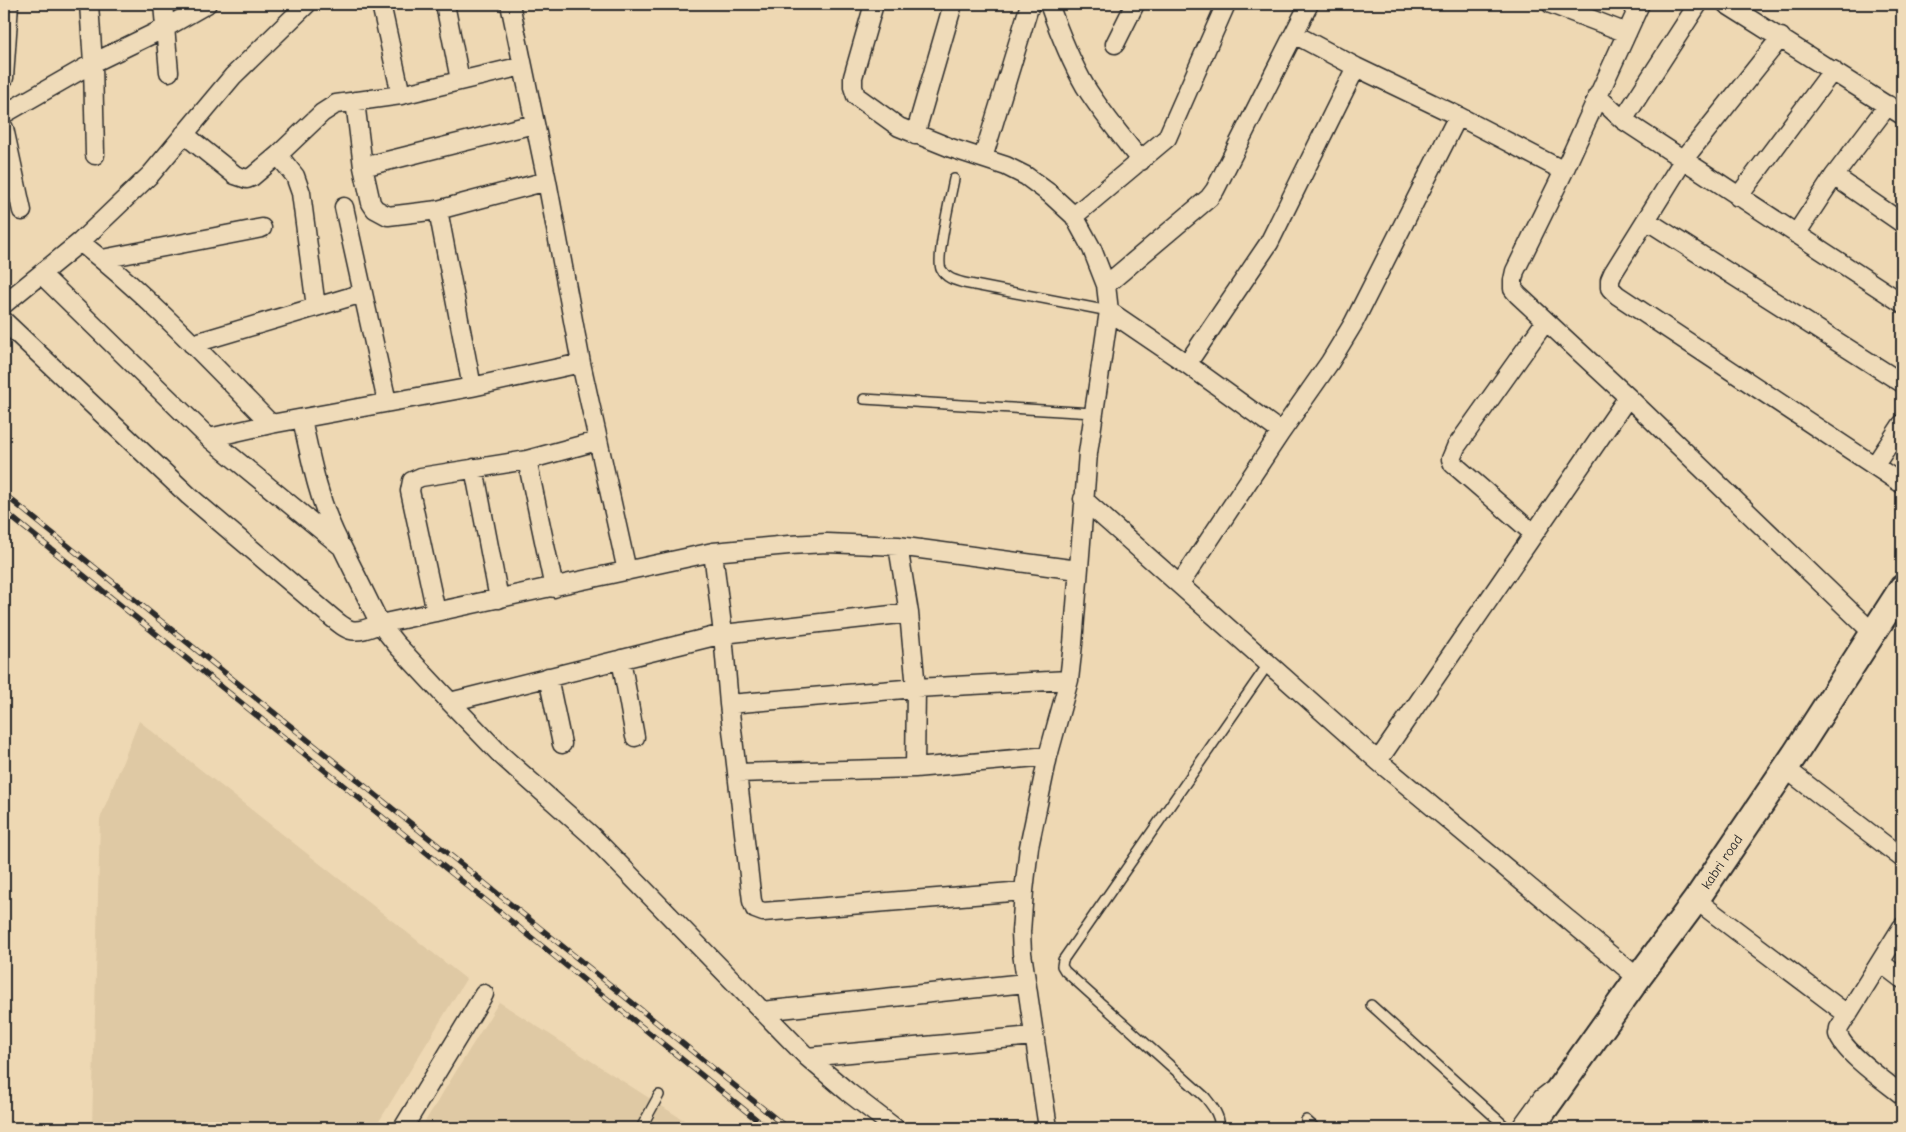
<svg xmlns="http://www.w3.org/2000/svg" width="1906" height="1132" font-family="'Comic Neue',sans-serif">
	<style>
		.built { fill: #dfc9a4 }
		.lines { fill: none; stroke-linecap: round; stroke-linejoin: round }
		.lane-casing { stroke: #2b2b2b; stroke-width: 12 }
		.street-casing { stroke: #2b2b2b; stroke-width: 21 }
		.secondary-casing { stroke: #2b2b2b; stroke-width: 29 }
		.lane { stroke: #efdbb9; stroke-width: 9 }
		.street { stroke: #efdbb9; stroke-width: 18 }
		.secondary { stroke: #efdbb9; stroke-width: 25 }
		.rail-casing { stroke: #2b2b2b; stroke-width: 5.5 }
		.rail { stroke: #efdbb9; stroke-width: 4; stroke-dasharray: 11; stroke-linecap: butt }
		.labels { text-anchor: middle; dominant-baseline: central; stroke-width: 4; stroke-linejoin: round; paint-order: stroke }
		.street-label { font-size: 14px; fill: #2b2b2b; stroke: #efdbb9 }
	</style>
	<rect width="100%" height="100%" fill="#eed8b3"/>
	<filter id="ink" filterUnits="userSpaceOnUse"><feTurbulence type="fractalNoise" baseFrequency=".02" numOctaves="2"/><feDisplacementMap in="SourceGraphic" scale="10" xChannelSelector="R" yChannelSelector="G"/><feConvolveMatrix kernelMatrix="1 2 1 2 8 2 1 2 1" color-interpolation-filters="sRGB"/></filter>
	<g filter="url(#ink)">
		<!-- built -->
		<path class="built" d="M 139,721 L 466,979 L 375,1128 L 92,1128 L 100,819 Z
			M 499,1002 L 696,1128 L 421,1128 Z"/>
		<g class="lines">
			<defs>
				<path id="lane" d="M 954,179 C 951,194 936,258 941,269 C 946,278 954,280 964,283 L 1109,311
					M 864,399 L 1093,413
					M 1890,607 L 1902,617
					M 1371,1005 L 1507,1128
					M 1306,1120 L 1315,1128
					M 641,1128 L 659,1095
					M 1219,1128 C 1221,1116 1212,1106 1205,1097 L 1065,971 L 1062,966 L 1063,960 L 1269,663
					M 1515,1128 L 1539,1095 L 1548,1088"/>
				<path id="street" d="M 89,4 L 93,63 L 95,155
					M 163,4 L 169,72
					M 381,4 L 401,95
					M 445,4 L 460,80
					M 510,4 L 547,181 L 581,363 L 627,571
					M 874,4 L 853,77 L 853,87 L 856,96 L 899,127 L 951,148 L 1006,166 L 1026,176 L 1049,193 L 1074,216 L 1092,249 L 1106,285 L 1109,311 L 1088,453 L 1073,644 L 1069,680 L 1048,756 L 1029,847 L 1024,891 L 1021,932 L 1022,953 L 1048,1128
					M 1049,4 C 1059,32 1070,60 1085,86 C 1101,112 1122,137 1141,161
					M 1551,4 L 1627,33
					M 1640,4 L 1564,171 L 1515,271 L 1513,280 L 1513,289 L 1518,295 L 1628,397 L 1873,633
					M 1726,4 L 1902,115
					M 1294,34 L 1356,67 L 1458,116 L 1564,171
					M 1781,37 L 1684,159 L 1613,273 L 1610,280 L 1610,288 L 1617,295 L 1902,484
					M 1115,44 L 1135,4
					M 4,78 L 9,4
					M 1597,96 L 1623,120 L 1902,303
					M 355,101 L 363,167 L 371,203 L 375,209 L 388,216 L 438,210 L 547,181
					M 4,114 L 93,63 L 165,28 L 207,4
					M 1623,120 L 1698,4
					M 4,128 L 22,211
					M 184,134 L 235,175 L 247,179 L 252,177 L 278,155 L 322,113 L 336,104 L 401,95 L 522,66
					M 915,135 L 953,4
					M 278,155 L 295,176 L 301,193 L 316,307
					M 983,158 L 1030,4
					M 363,167 L 534,124
					M 1834,176 L 1902,223
					M 1738,197 L 1833,70
					M 344,207 L 387,402
					M 438,210 L 472,387
					M 1074,216 L 1167,138 L 1226,4
					M 1646,220 L 1902,383
					M 1796,234 L 1834,176 L 1888,105
					M 80,242 C 149,296 210,362 271,424
					M 102,259 L 262,228
					M 41,274 L 209,438 L 342,547 L 380,624 L 396,644 L 450,702 L 501,755 L 591,835 L 807,1057 L 848,1092 L 895,1128
					M 1106,285 L 1209,198 L 1215,190 L 1309,4
					M 4,304 L 80,242 L 151,174 L 233,76 L 307,4
					M 1109,311 L 1187,364 L 1281,432
					M 4,321 L 189,496 L 329,615 C 351,634 353,634 380,624 L 713,552 L 789,545 L 827,543 L 898,546 L 1078,570
					M 192,344 L 363,293
					M 1187,364 L 1269,243 L 1356,67
					M 302,419 C 311,461 319,502 338,540
					M 209,438 L 271,424 L 472,387 L 581,363
					M 527,460 L 554,588
					M 1875,465 L 1902,424
					M 474,468 L 499,599
					M 1083,499 L 1378,761 L 1638,978
					M 1534,534 L 1459,469 L 1453,464 L 1451,459 L 1456,447 L 1545,322
					M 898,546 L 909,613 L 916,688 L 915,768
					M 713,552 L 723,634 L 729,704 L 752,901 L 755,909 L 763,912 L 1024,891
					M 1180,584 L 1281,432 L 1330,362 L 1353,324 L 1458,116
					M 436,612 L 410,491 L 412,481 L 421,477 L 527,460 L 597,441
					M 621,659 L 635,737
					M 548,677 L 562,744
					M 450,702 L 723,634 L 909,613
					M 729,704 L 916,688 L 1069,680
					M 1378,761 L 1628,397
					M 1785,768 L 1902,858
					M 738,773 L 915,768 L 1048,756
					M 1696,900 L 1848,1015
					M 1902,927 L 1839,1028 L 1838,1034 C 1844,1053 1886,1082 1902,1095
					M 1881,963 L 1902,979
					M 762,1011 L 1025,983
					M 807,1057 L 1033,1036
					M 403,1128 L 484,994"/>
				<path id="secondary" d="M 1531,1128 L 1638,978 L 1696,900 L 1795,754 L 1902,588"/>
			</defs>
			<!-- lane casing -->
			<use href="#lane" class="lane-casing"/>
			<!-- street casing -->
			<use href="#street" class="street-casing"/>
			<!-- secondary casing -->
			<use href="#secondary" class="secondary-casing"/>
			<!-- lane -->
			<use href="#lane" class="lane"/>
			<!-- street -->
			<use href="#street" class="street"/>
			<!-- secondary -->
			<use href="#secondary" class="secondary"/>
			<defs>
				<path id="rail" d="M 4,494 L 787,1128
					M 4,511 L 767,1128"/>
			</defs>
			<!-- rail casing -->
			<use href="#rail" class="rail-casing"/>
			<!-- rail -->
			<use href="#rail" class="rail"/>
		</g>
	</g>
	<g class="labels">
		<!-- street labels -->
		<g class="street-label">
			<text transform="translate(1722 862) rotate(-56)">kabri road</text>
		</g>
	</g>
	<!-- margin -->
	<rect width="1906" height="1132" fill="none" stroke="#efdbb9" stroke-width="20"/>
	<rect x="10" y="10" width="1886" height="1112" fill="none" stroke="#2b2b2b" stroke-width="2" filter="url(#ink)"/>
</svg>
